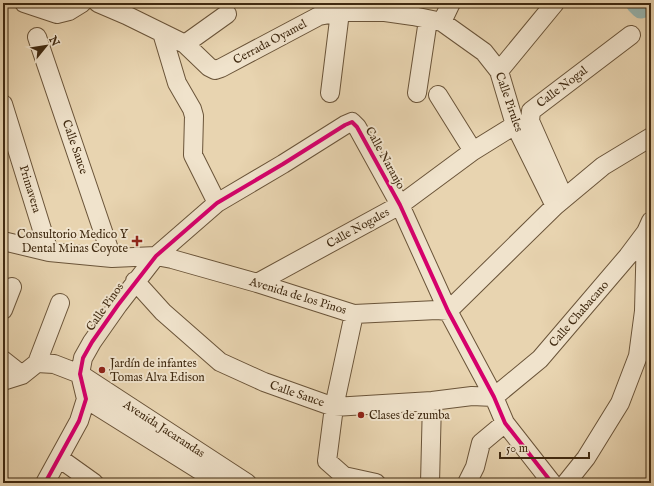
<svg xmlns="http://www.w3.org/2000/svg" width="654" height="486" font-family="'IM FELL English',serif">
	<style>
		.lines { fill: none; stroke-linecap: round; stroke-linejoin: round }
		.river { stroke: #99b7b2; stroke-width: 21 }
		.minor-casing { stroke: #6a5439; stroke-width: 20 }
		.minor { stroke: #f0e3cc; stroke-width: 18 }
		.cycleway-casing { stroke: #f0e3cc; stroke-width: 6 }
		.cycleway { stroke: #d6006c; stroke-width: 4 }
		.poi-dot { fill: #8f2418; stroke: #f0e3cc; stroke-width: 1.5 }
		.labels { text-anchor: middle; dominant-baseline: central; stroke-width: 4; stroke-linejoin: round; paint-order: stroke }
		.street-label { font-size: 12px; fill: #402a11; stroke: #f0e3cc }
		.poi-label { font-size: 12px; fill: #402a11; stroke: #f0e3cc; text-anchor: start }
	</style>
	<rect width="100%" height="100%" fill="#e8d4b0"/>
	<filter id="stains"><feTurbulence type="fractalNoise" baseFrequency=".005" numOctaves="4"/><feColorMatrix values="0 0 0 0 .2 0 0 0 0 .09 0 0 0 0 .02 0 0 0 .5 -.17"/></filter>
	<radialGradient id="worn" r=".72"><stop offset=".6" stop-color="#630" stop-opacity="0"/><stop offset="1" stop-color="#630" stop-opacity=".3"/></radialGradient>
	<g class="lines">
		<!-- river -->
		<path class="river" d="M 636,3 L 641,8 L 651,5"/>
		<defs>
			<path id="minor" d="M 24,3 L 57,14 L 69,11 L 82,3
				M 98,3 L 126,15 L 185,44 L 209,67 L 215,70 L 221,68 L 319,16 L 340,12 L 385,12 L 413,16 L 442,22 L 484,52 L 499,71 L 515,125 L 555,206
				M 442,22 L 451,3
				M 162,33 L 177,83 L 192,109 L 194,116 L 193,155 L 217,203
				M 37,37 L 112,258
				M 185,44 L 227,14
				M 499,71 L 555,3
				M 330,93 L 340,12
				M 417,93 L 428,20
				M 438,95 L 473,151
				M 3,104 L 49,252
				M 564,198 L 530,121 L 531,111 L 631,35
				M 3,241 L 49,252 L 112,258 L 156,256 L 172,259 L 257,283 L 354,314 L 437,310 L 448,311 L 555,206 L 603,166 L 651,137
				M 135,281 L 163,312 L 220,362 L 264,382 L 334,407 L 432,401 L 472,396 L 494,397
				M 257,283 L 400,205 L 473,151 L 515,125
				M 3,310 L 12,287
				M 354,314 L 334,407 L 327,461 L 344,476 L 376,483
				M 3,360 L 22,375
				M 37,363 L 60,303
				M 3,381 L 22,375 L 37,363 L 54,364 L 80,374 L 247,483
				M 494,397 L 540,359 L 628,256 L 646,232 L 651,221
				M 86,399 L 220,483
				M 59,458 L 94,483
				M 45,483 L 79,421 L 86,399 L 80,374 L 83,358 L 92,342 L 118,305 L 156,256 L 217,203 L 283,164 L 345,125 L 352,122 L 357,127 L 400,205 L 448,311 L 494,397 L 505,423 L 552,483
				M 430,483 L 432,401
				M 467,483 L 475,467 L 481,443 L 505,423
				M 566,483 L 586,458 L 620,403 L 638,356 L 644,311 L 646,232"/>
		</defs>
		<!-- minor casing -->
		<use href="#minor" class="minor-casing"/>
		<!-- minor -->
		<use href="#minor" class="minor"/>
		<defs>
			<path id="cycleway" d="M 45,483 L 79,421 L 86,399 L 80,374 L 83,358 L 92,342 L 118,305 L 156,256 L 217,203 L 283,164 L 345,125 L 352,122 L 357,127 L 400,205 L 448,311 L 494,397 L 505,423 L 552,483"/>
		</defs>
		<!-- cycleway casing -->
		<use href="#cycleway" class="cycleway-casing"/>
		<!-- cycleway -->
		<use href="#cycleway" class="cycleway"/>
	</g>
	<!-- markers -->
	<g class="poi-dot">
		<path d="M135 235h4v4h4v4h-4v4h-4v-4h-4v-4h4z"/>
		<circle cx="102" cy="370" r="4"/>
		<circle cx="361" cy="415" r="4"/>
	</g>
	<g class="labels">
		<!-- street labels -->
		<g class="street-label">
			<text transform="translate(270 42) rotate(-28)">Cerrada Oyamel</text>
			<text transform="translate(562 87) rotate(-37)">Calle Nogal</text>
			<text transform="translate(509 102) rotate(71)">Calle Pirules</text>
			<text transform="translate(75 147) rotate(71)">Calle Sauce</text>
			<text transform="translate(385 158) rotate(61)">Calle Naranjo</text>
			<text transform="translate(30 189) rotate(73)">Primavera</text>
			<text transform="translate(358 228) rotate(-29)">Calle Nogales</text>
			<text transform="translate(298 296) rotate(17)">Avenida de los Pinos</text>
			<text transform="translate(105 307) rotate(-55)">Calle Pinos</text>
			<text transform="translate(579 314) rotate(-49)">Calle Chabacano</text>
			<text transform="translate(297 394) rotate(19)">Calle Sauce</text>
			<text transform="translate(164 429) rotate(33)">Avenida Jacarandas</text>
		</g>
		<!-- poi labels -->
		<g class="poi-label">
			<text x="128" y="234" text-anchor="end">Consultorio Medico Y<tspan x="128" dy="14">Dental Minas Coyote</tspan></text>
			<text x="110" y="363">Jardín de infantes<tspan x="110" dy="14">Tomas Alva Edison</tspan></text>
			<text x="369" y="415">Clases de zumba</text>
		</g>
	</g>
	<!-- margin -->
	<rect width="654" height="486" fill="none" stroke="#e8d4b0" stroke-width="16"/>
	<rect x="4" y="4" width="646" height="478" fill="none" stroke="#402a11" stroke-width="2"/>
	<rect x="8" y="8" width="638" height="470" fill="none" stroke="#402a11"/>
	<!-- north arrow -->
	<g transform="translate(46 46) rotate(60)" stroke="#f0e3cc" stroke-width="3" paint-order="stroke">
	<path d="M0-3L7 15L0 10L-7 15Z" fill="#402a11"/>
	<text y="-6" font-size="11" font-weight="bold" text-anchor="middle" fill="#402a11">N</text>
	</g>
	<!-- scale -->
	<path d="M500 452v6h89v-6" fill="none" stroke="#402a11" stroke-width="2"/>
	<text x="506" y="452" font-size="12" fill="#402a11" stroke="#f0e3cc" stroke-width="3" paint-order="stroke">50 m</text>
	<rect width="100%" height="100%" filter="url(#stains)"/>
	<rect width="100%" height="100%" fill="url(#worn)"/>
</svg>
